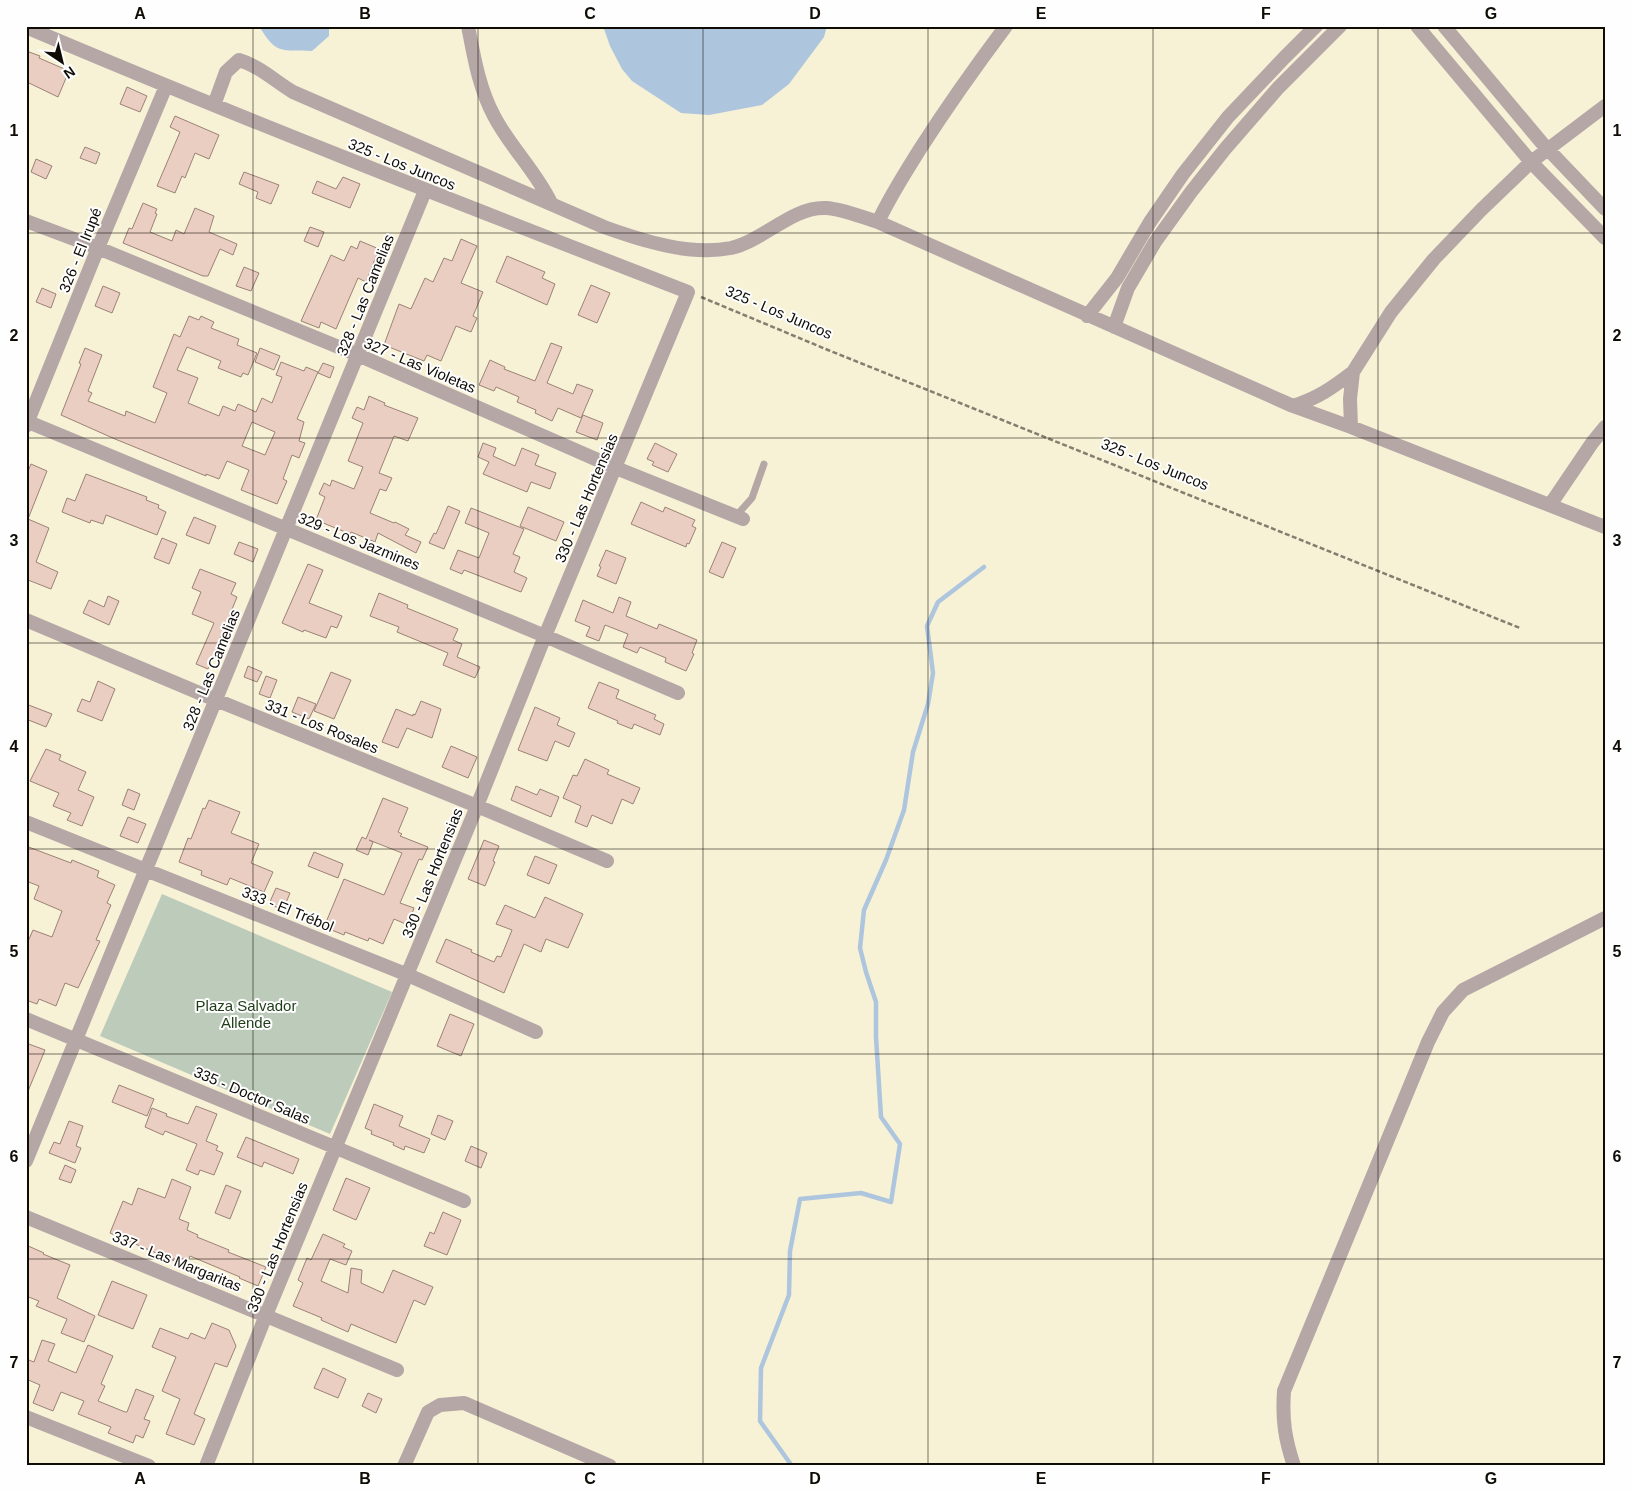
<svg xmlns="http://www.w3.org/2000/svg" width="1631" height="1492" font-family="Arial,sans-serif">
	<style>
		.green { fill: #bdccba }
		.water { fill: #aec5de }
		.lines { fill: none; stroke-linecap: round; stroke-linejoin: round }
		.stream { stroke: #aec5de; stroke-width: 4.5 }
		.building { fill: #eacec2; stroke: #9b8276; fill-rule: evenodd }
		.path { stroke: #837e6d; stroke-width: 2.5; stroke-dasharray: 5 2.5; stroke-linecap: butt }
		.lane { stroke: #b5a7a6; stroke-width: 7 }
		.street { stroke: #b5a7a6; stroke-width: 14 }
		.grid { fill: none; stroke: #0f0c05; stroke-width: 1; stroke-opacity: 0.55 }
		.labels { text-anchor: middle; dominant-baseline: central; stroke-width: 4; stroke-linejoin: round; paint-order: stroke }
		.street-label { font-size: 15px; fill: #0f0c05; stroke: #fefefe }
		.park-label { font-size: 15px; fill: #1d3d17; stroke: #fefefe }
		.neatline { fill: none; stroke: #0f0c05; stroke-width: 2 }
		.grid-label { font-size: 16px; text-anchor: middle; font-weight: bold; fill: #0f0c05 }
	</style>
	<rect width="100%" height="100%" fill="#f7f1d6"/>
	<!-- green -->
	<path class="green" d="M 162,894 L 392,992 L 330,1134 L 100,1036 Z"/>
	<!-- water -->
	<path class="water" d="M 259,26 L 329,26 L 329,36 L 312,51 C 282,50 276,55 259,26 Z
		M 603,26 L 827,26 L 824,37 L 789,84 L 762,105 L 709,115 L 681,113 L 632,81 L 622,69 L 610,46 Z"/>
	<g class="lines">
		<!-- stream -->
		<path class="stream" d="M 792,1466 L 760,1421 L 761,1368 L 789,1295 L 790,1251 L 800,1199 L 861,1193 L 891,1202 L 900,1144 L 881,1117 L 876,1037 L 876,1002 L 866,972 L 860,948 L 864,910 L 886,860 L 904,810 L 913,752 L 928,704 L 933,673 L 927,626 L 938,602 L 984,567"/>
	</g>
	<!-- building -->
	<path class="building" d="M 29,52 L 40,56 L 39,58 L 69,71 L 58,97 L 29,83 L 26,88 L 26,53 L 28,54 Z
		M 127,87 L 147,96 L 140,112 L 120,104 Z
		M 175,116 L 219,135 L 209,159 L 195,153 L 185,178 L 182,176 L 175,193 L 157,186 L 180,132 L 170,127 Z
		M 85,147 L 100,153 L 96,164 L 80,158 Z
		M 36,159 L 52,166 L 46,179 L 31,172 Z
		M 244,172 L 279,185 L 271,204 L 256,198 L 258,192 L 239,184 Z
		M 343,177 L 360,184 L 350,208 L 312,193 L 317,181 L 336,189 Z
		M 143,203 L 157,209 L 155,213 L 157,214 L 150,232 L 172,241 L 176,230 L 184,234 L 195,208 L 214,216 L 209,232 L 237,244 L 233,255 L 220,249 L 208,276 L 203,276 L 123,243 L 129,228 L 132,229 Z
		M 310,227 L 324,232 L 318,247 L 304,241 Z
		M 461,239 L 477,246 L 461,283 L 483,292 L 473,316 L 477,318 L 471,332 L 456,326 L 441,361 L 427,355 L 424,361 L 384,345 L 399,304 L 411,309 L 425,278 L 433,282 L 444,258 L 452,261 Z
		M 360,241 L 379,249 L 366,282 L 358,278 L 336,329 L 321,322 L 319,328 L 301,321 L 331,255 L 344,261 L 351,246 L 357,249 Z
		M 507,256 L 545,272 L 542,278 L 555,284 L 547,305 L 496,282 Z
		M 244,267 L 259,273 L 251,291 L 236,286 Z
		M 591,285 L 610,293 L 597,323 L 578,315 Z
		M 103,286 L 120,293 L 112,313 L 95,306 Z
		M 42,288 L 56,294 L 51,308 L 36,302 Z
		M 189,316 L 199,320 L 201,316 L 214,322 L 211,328 L 239,339 L 237,345 L 257,353 L 248,375 L 243,373 L 241,377 L 218,368 L 221,361 L 187,347 L 177,370 L 198,378 L 188,403 L 219,416 L 223,406 L 235,411 L 238,404 L 256,412 L 262,398 L 272,403 L 282,377 L 276,375 L 281,362 L 304,371 L 306,367 L 318,372 L 297,419 L 304,422 L 299,441 L 305,443 L 299,458 L 292,455 L 283,479 L 287,481 L 277,504 L 241,490 L 249,470 L 227,461 L 219,479 L 206,474 L 206,476 L 115,439 L 61,415 L 81,364 L 79,363 L 85,348 L 102,355 L 88,391 L 92,393 L 88,401 L 125,416 L 126,411 L 155,423 L 167,393 L 153,387 L 174,334 L 180,337 ZM 252,422 L 275,432 L 265,455 L 242,446 Z
		M 551,343 L 562,347 L 547,383 L 573,394 L 577,384 L 593,390 L 581,418 L 558,408 L 552,421 L 535,413 L 536,410 L 517,402 L 519,397 L 496,387 L 494,391 L 479,385 L 490,360 L 505,367 L 504,369 L 535,381 Z
		M 260,348 L 280,356 L 274,370 L 255,362 Z
		M 323,363 L 334,367 L 330,378 L 318,373 Z
		M 369,396 L 385,403 L 384,405 L 418,418 L 408,441 L 394,436 L 379,473 L 392,478 L 386,491 L 380,489 L 370,513 L 394,523 L 395,522 L 409,529 L 405,535 L 421,542 L 416,553 L 378,533 L 375,542 L 351,532 L 350,534 L 316,520 L 325,497 L 319,494 L 324,483 L 330,486 L 332,480 L 354,489 L 363,467 L 348,461 L 363,423 L 352,418 L 357,407 L 364,410 Z
		M 583,415 L 603,423 L 597,440 L 576,432 Z
		M 483,443 L 496,448 L 493,456 L 515,466 L 522,448 L 539,455 L 535,465 L 556,473 L 550,489 L 531,482 L 527,492 L 483,474 L 489,462 L 478,457 Z
		M 655,443 L 677,454 L 668,472 L 652,465 L 654,462 L 647,459 Z
		M 31,464 L 47,471 L 28,519 L 49,528 L 36,562 L 58,572 L 51,589 L 28,580 L 26,584 L 26,476 Z
		M 86,474 L 147,497 L 146,500 L 159,505 L 158,508 L 166,512 L 157,535 L 106,515 L 103,524 L 91,520 L 90,523 L 62,512 L 67,498 L 75,501 Z
		M 641,502 L 663,512 L 665,507 L 695,520 L 692,526 L 696,528 L 689,544 L 687,543 L 686,547 L 631,524 Z
		M 448,506 L 460,511 L 444,549 L 429,543 L 434,533 L 436,534 Z
		M 528,507 L 564,522 L 556,541 L 520,526 Z
		M 471,508 L 524,529 L 513,554 L 520,557 L 514,572 L 527,578 L 521,592 L 464,570 L 462,574 L 450,569 L 458,550 L 479,558 L 489,533 L 465,523 Z
		M 194,517 L 216,526 L 209,544 L 186,535 Z
		M 162,538 L 177,544 L 169,564 L 154,558 Z
		M 239,542 L 258,549 L 253,562 L 234,554 Z
		M 722,542 L 736,548 L 723,578 L 709,572 Z
		M 606,550 L 626,558 L 616,584 L 597,576 L 601,567 L 599,566 Z
		M 308,564 L 323,570 L 309,603 L 342,616 L 337,628 L 331,626 L 326,638 L 304,630 L 303,632 L 282,623 Z
		M 200,569 L 236,583 L 231,594 L 237,597 L 208,669 L 196,664 L 214,623 L 192,614 L 201,592 L 192,588 Z
		M 379,593 L 408,605 L 407,608 L 458,629 L 453,640 L 462,644 L 457,657 L 480,667 L 475,678 L 443,665 L 448,653 L 397,632 L 399,627 L 370,616 Z
		M 108,596 L 119,601 L 109,625 L 83,613 L 89,600 L 104,607 Z
		M 619,597 L 631,602 L 626,616 L 657,629 L 659,624 L 697,640 L 692,653 L 694,654 L 686,671 L 665,662 L 666,658 L 640,647 L 637,653 L 623,647 L 628,634 L 605,625 L 599,641 L 586,636 L 590,627 L 575,621 L 583,600 L 613,613 Z
		M 248,666 L 262,672 L 257,682 L 244,677 Z
		M 331,672 L 351,680 L 334,719 L 314,711 Z
		M 266,676 L 277,680 L 270,698 L 259,694 Z
		M 98,681 L 115,689 L 102,721 L 77,711 L 82,699 L 90,702 Z
		M 599,682 L 619,690 L 616,698 L 656,715 L 654,719 L 664,724 L 660,735 L 634,724 L 632,729 L 617,723 L 618,721 L 588,708 Z
		M 298,697 L 316,704 L 309,719 L 292,712 Z
		M 421,701 L 441,709 L 432,738 L 407,728 L 398,748 L 382,742 L 396,709 L 413,716 L 413,714 L 415,715 Z
		M 26,704 L 52,714 L 46,727 L 26,719 Z
		M 535,707 L 560,718 L 557,725 L 575,733 L 569,747 L 555,741 L 547,761 L 518,750 Z
		M 451,746 L 477,757 L 468,778 L 442,767 Z
		M 46,749 L 61,755 L 59,760 L 86,772 L 78,790 L 94,797 L 82,826 L 67,820 L 71,813 L 53,806 L 59,793 L 30,781 Z
		M 585,759 L 609,770 L 607,774 L 640,788 L 633,804 L 622,799 L 612,824 L 592,815 L 587,827 L 575,822 L 581,806 L 563,798 L 573,775 L 577,776 Z
		M 516,786 L 537,795 L 540,789 L 559,797 L 551,817 L 511,800 Z
		M 128,789 L 140,794 L 134,810 L 122,805 Z
		M 383,798 L 408,808 L 398,832 L 402,834 L 400,836 L 428,847 L 422,860 L 419,859 L 400,903 L 414,908 L 408,925 L 394,919 L 383,944 L 369,938 L 368,941 L 345,932 L 344,935 L 324,927 L 344,879 L 384,895 L 402,853 L 369,840 L 373,842 L 368,855 L 356,850 L 362,837 L 366,839 Z
		M 209,800 L 240,812 L 231,833 L 259,844 L 251,863 L 273,872 L 264,892 L 230,878 L 227,885 L 201,875 L 202,871 L 179,862 L 188,838 L 191,839 L 203,808 L 205,809 Z
		M 128,817 L 146,824 L 138,843 L 120,836 Z
		M 484,840 L 499,846 L 493,861 L 495,862 L 485,886 L 468,879 Z
		M 26,846 L 71,863 L 72,860 L 99,871 L 97,877 L 115,885 L 107,903 L 111,905 L 96,940 L 100,941 L 78,988 L 65,983 L 56,1006 L 39,999 L 37,1004 L 26,1000 L 26,946 L 33,930 L 52,937 L 62,911 L 34,899 L 39,886 L 26,881 Z
		M 314,852 L 343,864 L 338,878 L 308,866 Z
		M 535,856 L 557,865 L 549,884 L 527,875 Z
		M 276,888 L 290,893 L 283,910 L 269,904 Z
		M 545,897 L 583,914 L 568,948 L 546,939 L 541,952 L 524,944 L 504,993 L 436,962 L 446,939 L 472,950 L 471,952 L 494,962 L 497,956 L 501,957 L 512,930 L 496,924 L 505,905 L 535,918 Z
		M 450,1014 L 474,1024 L 461,1056 L 437,1046 Z
		M 26,1043 L 45,1050 L 26,1096 Z
		M 119,1085 L 154,1099 L 147,1116 L 112,1102 Z
		M 374,1104 L 403,1116 L 399,1126 L 430,1139 L 424,1153 L 405,1146 L 404,1150 L 393,1145 L 394,1143 L 371,1134 L 372,1131 L 365,1128 Z
		M 196,1106 L 217,1114 L 206,1141 L 218,1146 L 216,1150 L 223,1153 L 214,1175 L 200,1170 L 198,1175 L 186,1170 L 197,1144 L 165,1131 L 163,1135 L 145,1127 L 152,1108 L 167,1114 L 166,1116 L 188,1124 Z
		M 438,1115 L 453,1121 L 445,1140 L 431,1134 Z
		M 69,1121 L 83,1126 L 76,1146 L 81,1148 L 75,1163 L 49,1153 L 54,1142 L 60,1144 Z
		M 246,1137 L 299,1159 L 293,1174 L 264,1162 L 262,1167 L 237,1157 Z
		M 471,1146 L 487,1153 L 481,1168 L 465,1161 Z
		M 65,1165 L 76,1170 L 71,1183 L 59,1179 Z
		M 346,1178 L 370,1188 L 356,1220 L 333,1210 Z
		M 172,1179 L 191,1187 L 179,1219 L 189,1223 L 187,1230 L 198,1235 L 197,1237 L 229,1250 L 228,1252 L 266,1267 L 258,1286 L 239,1278 L 240,1277 L 190,1256 L 186,1266 L 110,1233 L 123,1201 L 132,1205 L 138,1188 L 165,1198 Z
		M 226,1185 L 241,1191 L 230,1219 L 215,1213 Z
		M 443,1212 L 461,1220 L 447,1255 L 424,1246 L 430,1232 L 434,1234 Z
		M 323,1234 L 345,1244 L 343,1247 L 352,1251 L 346,1265 L 330,1259 L 321,1281 L 348,1293 L 351,1268 L 362,1270 L 361,1283 L 383,1293 L 393,1270 L 433,1287 L 425,1305 L 414,1300 L 396,1343 L 351,1324 L 348,1332 L 321,1320 L 322,1318 L 293,1306 L 303,1283 L 298,1280 L 307,1258 L 311,1260 Z
		M 26,1245 L 44,1253 L 43,1254 L 70,1265 L 57,1298 L 95,1316 L 84,1342 L 61,1333 L 67,1319 L 36,1306 L 39,1301 L 26,1296 Z
		M 112,1281 L 147,1295 L 133,1329 L 98,1315 Z
		M 212,1323 L 229,1330 L 236,1346 L 227,1367 L 215,1363 L 194,1414 L 205,1419 L 194,1445 L 166,1434 L 180,1399 L 162,1391 L 176,1357 L 152,1347 L 160,1328 L 188,1339 L 191,1333 L 205,1339 Z
		M 42,1340 L 55,1344 L 48,1361 L 76,1373 L 88,1345 L 113,1356 L 101,1384 L 105,1386 L 98,1401 L 125,1412 L 127,1412 L 136,1389 L 154,1396 L 144,1419 L 150,1421 L 143,1438 L 136,1435 L 133,1443 L 108,1433 L 111,1427 L 78,1414 L 84,1401 L 61,1392 L 53,1411 L 33,1403 L 40,1385 L 26,1379 L 26,1359 L 34,1362 Z
		M 323,1368 L 346,1379 L 338,1398 L 314,1388 Z
		M 368,1393 L 382,1399 L 376,1413 L 362,1406 Z"/>
	<g class="lines">
		<!-- path -->
		<path class="path" d="M 701,297 L 828,350 L 1520,628"/>
		<!-- lane -->
		<path class="lane" d="M 736,516 L 752,498 L 764,464"/>
		<!-- street -->
		<path class="street" d="M 468,26 C 474,57 479,88 494,116 C 510,147 536,171 551,203
			M 1417,26 L 1531,162 L 1605,238
			M 1444,26 L 1542,143 L 1605,209
			M 26,27 C 245,120 466,206 688,292 L 545,636 L 477,806 L 266,1315 L 206,1466
			M 214,105 L 226,72 L 239,60 C 259,66 275,81 293,92 L 604,227 C 643,241 690,256 731,248 C 763,241 793,206 826,208 C 843,209 861,217 878,222 L 1293,406 L 1351,427 L 1605,527
			M 26,221 L 98,248 L 358,355 L 616,468 L 743,519
			M 878,222 C 890,196 905,173 920,149 C 947,107 976,66 1006,26
			M 1087,316 L 1117,278 L 1150,222 L 1183,174 L 1228,117 L 1284,58 L 1316,26
			M 1114,327 L 1128,288 L 1155,242 L 1191,192 L 1225,149 L 1278,88 L 1340,26
			M 1353,372 L 1391,312 L 1434,259 L 1481,210 L 1531,162 L 1605,106
			M 1293,406 C 1318,398 1332,388 1353,372 L 1350,399 L 1351,427
			M 26,421 L 545,636 L 678,693
			M 26,426 L 98,248 L 166,86
			M 1550,505 L 1592,443 L 1605,427
			M 26,620 L 216,700 L 477,806 L 607,861
			M 26,822 L 408,975 L 536,1032
			M 26,1019 L 464,1201
			M 26,1161 L 425,191
			M 26,1217 L 397,1370
			M 26,1417 L 149,1466
			M 404,1466 L 428,1412 L 440,1405 L 464,1403 L 610,1466
			M 1294,1466 C 1285,1439 1282,1420 1284,1391 L 1428,1042 L 1443,1012 L 1463,990 L 1605,918"/>
	</g>
	<!-- grid -->
	<path class="grid" d="M 253,26 L 253,1466M 478,26 L 478,1466M 703,26 L 703,1466M 928,26 L 928,1466M 1153,26 L 1153,1466M 1378,26 L 1378,1466M 26,233 L 1605,233M 26,438 L 1605,438M 26,643 L 1605,643M 26,849 L 1605,849M 26,1054 L 1605,1054M 26,1259 L 1605,1259"/>
	<g class="labels">
		<!-- street labels -->
		<g class="street-label">
			<text transform="translate(402 164) rotate(22)">325 - Los Juncos</text>
			<text transform="translate(80 250) rotate(-68)">326 - El Irupé</text>
			<text transform="translate(365 295) rotate(-68)">328 - Las Camelias</text>
			<text transform="translate(779 312) rotate(23)">325 - Los Juncos</text>
			<text transform="translate(420 365) rotate(23)">327 - Las Violetas</text>
			<text transform="translate(1155 464) rotate(22)">325 - Los Juncos</text>
			<text transform="translate(586 498) rotate(-67)">330 - Las Hortensias</text>
			<text transform="translate(359 541) rotate(22)">329 - Los Jazmines</text>
			<text transform="translate(211 670) rotate(-68)">328 - Las Camelias</text>
			<text transform="translate(322 726) rotate(22)">331 - Los Rosales</text>
			<text transform="translate(432 873) rotate(-68)">330 - Las Hortensias</text>
			<text transform="translate(288 909) rotate(22)">333 - El Trébol</text>
			<text transform="translate(252 1095) rotate(23)">335 - Doctor Salas</text>
			<text transform="translate(277 1247) rotate(-68)">330 - Las Hortensias</text>
			<text transform="translate(177 1261) rotate(22)">337 - Las Margaritas</text>
		</g>
		<!-- park labels -->
		<g class="park-label">
			<text x="246" y="1005">Plaza Salvador<tspan x="246" dy="17">Allende</tspan></text>
		</g>
	</g>
	<!-- border -->
	<rect width="1631" height="1492" fill="none" stroke="#fefefe" stroke-width="55"/>
	<!-- north arrow -->
	<g transform="translate(62 62) rotate(145)" stroke="#fefefe" stroke-width="4" paint-order="stroke">
	<path d="M0-4L9 19L0 12L-9 19Z" fill="#0f0c05"/>
	<text y="-8" font-size="14" font-weight="bold" text-anchor="middle" fill="#0f0c05">N</text>
	</g>
	<rect x="28" y="28" width="1576" height="1436" class="neatline"/>
	<g class="grid-label">
		<text x="140" y="19">A</text>
		<text x="365" y="19">B</text>
		<text x="590" y="19">C</text>
		<text x="815" y="19">D</text>
		<text x="1041" y="19">E</text>
		<text x="1266" y="19">F</text>
		<text x="1491" y="19">G</text>
		<text x="14" y="136">1</text>
		<text x="1617" y="136">1</text>
		<text x="14" y="341">2</text>
		<text x="1617" y="341">2</text>
		<text x="14" y="546">3</text>
		<text x="1617" y="546">3</text>
		<text x="14" y="752">4</text>
		<text x="1617" y="752">4</text>
		<text x="14" y="957">5</text>
		<text x="1617" y="957">5</text>
		<text x="14" y="1162">6</text>
		<text x="1617" y="1162">6</text>
		<text x="14" y="1368">7</text>
		<text x="1617" y="1368">7</text>
		<text x="140" y="1484">A</text>
		<text x="365" y="1484">B</text>
		<text x="590" y="1484">C</text>
		<text x="815" y="1484">D</text>
		<text x="1041" y="1484">E</text>
		<text x="1266" y="1484">F</text>
		<text x="1491" y="1484">G</text>
	</g>
</svg>
